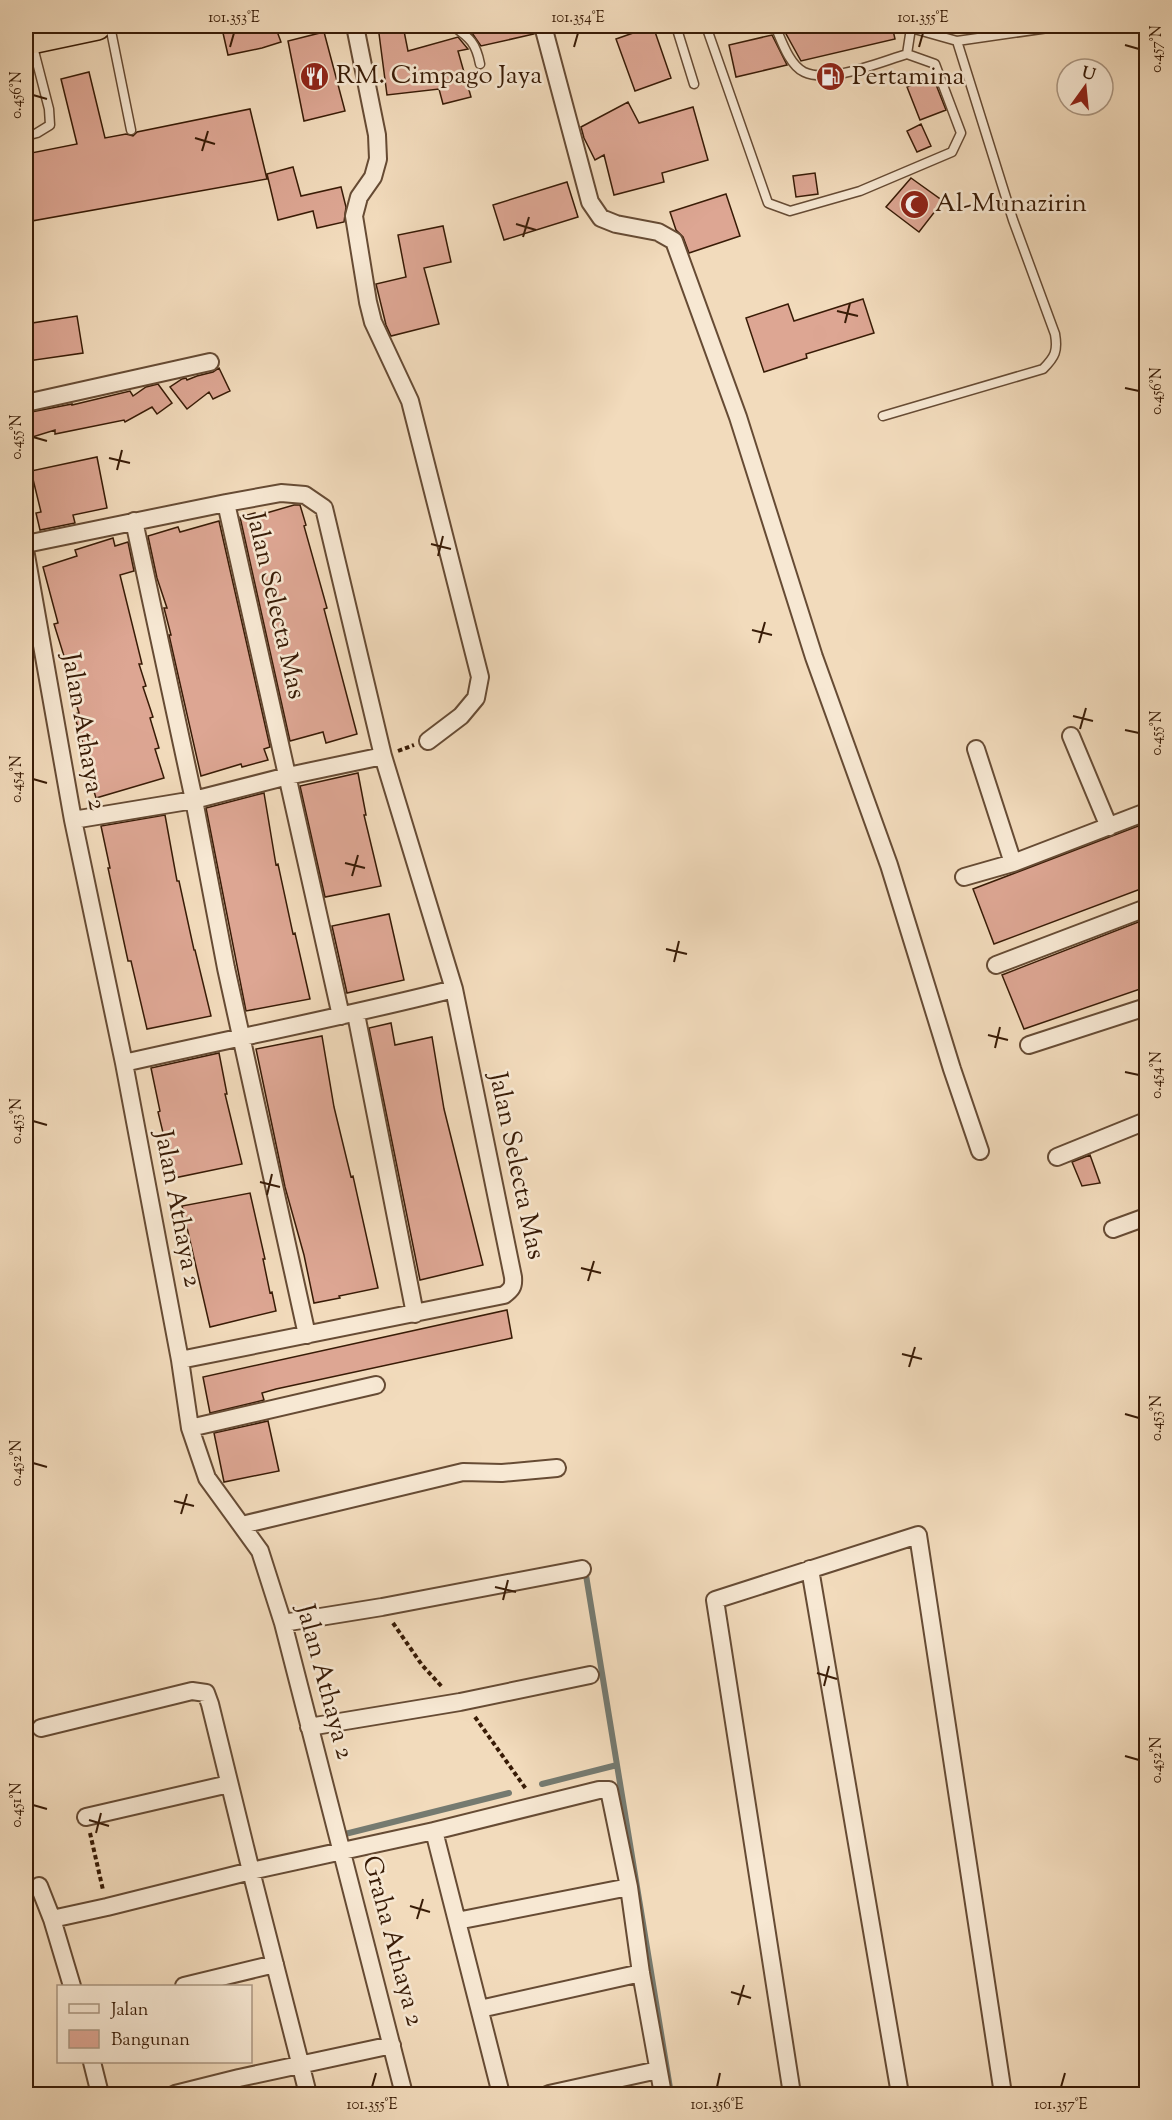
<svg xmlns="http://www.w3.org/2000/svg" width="1172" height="2120" font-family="'Sorts Mill Goudy',serif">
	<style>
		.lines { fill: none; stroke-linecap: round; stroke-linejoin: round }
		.stream { stroke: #757a70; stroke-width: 6 }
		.building { fill: #dda693; stroke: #381b06; stroke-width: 1.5 }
		.service-casing { stroke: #664b34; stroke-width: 11 }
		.minor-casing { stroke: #664b34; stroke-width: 20 }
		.trunk-casing { stroke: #381b06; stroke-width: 30 }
		.path { stroke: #381b06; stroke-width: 4; stroke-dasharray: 4.5 3; stroke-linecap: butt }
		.service { stroke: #f7e8d3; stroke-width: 8 }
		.minor { stroke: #f7e8d3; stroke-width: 16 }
		.trunk { stroke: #f2dbbc; stroke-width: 27 }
		.ticks { fill: none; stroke: #381b06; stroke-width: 2 }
		.labels { text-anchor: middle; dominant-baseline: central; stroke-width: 5; stroke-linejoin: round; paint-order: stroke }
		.poi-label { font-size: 26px; fill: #381b06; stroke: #f7e8d3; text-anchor: start }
		.street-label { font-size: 26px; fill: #381b06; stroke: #f7e8d3 }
		.neatline { fill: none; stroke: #381b06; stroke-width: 2 }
		.ticks-label { font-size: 15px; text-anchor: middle; fill: #381b06 }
	</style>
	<rect width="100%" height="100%" fill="#f2dbbc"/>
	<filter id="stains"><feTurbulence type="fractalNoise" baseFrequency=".00333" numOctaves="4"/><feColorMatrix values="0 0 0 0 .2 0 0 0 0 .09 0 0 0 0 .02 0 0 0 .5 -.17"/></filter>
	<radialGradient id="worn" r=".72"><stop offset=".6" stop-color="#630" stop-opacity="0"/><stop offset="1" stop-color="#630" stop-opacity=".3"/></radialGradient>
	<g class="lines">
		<!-- stream -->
		<path class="stream" d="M 585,1569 L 617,1765
			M 542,1784 L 617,1765 L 671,2094
			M 345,1834 L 509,1793"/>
	</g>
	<!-- building -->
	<path class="building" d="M 257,26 L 275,26 L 281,42 L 262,48 L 228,55 L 223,33 Z
		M 378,26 L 403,26 L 408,51 L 458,37 L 468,49 L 458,51 L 471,97 L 443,104 L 439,89 L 387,95 Z
		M 479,26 L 533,26 L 534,34 L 481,46 L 472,33 L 480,31 Z
		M 653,26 L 671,78 L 635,91 L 616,39 Z
		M 814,26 L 892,26 L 895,39 L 801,61 L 785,32 Z
		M 324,32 L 345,111 L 304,121 L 288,41 Z
		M 772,35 L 787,65 L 736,77 L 729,45 Z
		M 89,72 L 105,138 L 126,134 L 133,136 L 137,132 L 250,109 L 267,179 L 26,222 L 26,154 L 77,144 L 61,79 Z
		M 933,77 L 946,110 L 920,120 L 907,87 Z
		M 628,102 L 639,123 L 693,107 L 708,160 L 662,173 L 664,182 L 614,195 L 604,155 L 595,160 L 584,138 L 581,127 Z
		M 921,124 L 931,146 L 917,152 L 907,131 Z
		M 293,167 L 301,196 L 341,187 L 346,207 L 344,222 L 317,228 L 313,211 L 278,220 L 267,174 Z
		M 815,173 L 818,194 L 796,197 L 793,176 Z
		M 911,178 L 943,201 L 919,232 L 886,207 Z
		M 567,182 L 578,217 L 504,240 L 493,205 Z
		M 726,194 L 740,236 L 689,253 L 683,237 L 676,230 L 670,212 Z
		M 443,226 L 451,262 L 424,268 L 439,324 L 391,336 L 386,325 L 376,284 L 406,277 L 398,235 Z
		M 863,299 L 874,333 L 806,354 L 807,358 L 764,372 L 746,318 L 788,304 L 794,321 Z
		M 77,316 L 83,353 L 28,361 L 26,324 Z
		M 219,368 L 230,391 L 213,399 L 209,392 L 187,409 L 170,387 L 182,379 L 186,378 L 187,380 L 197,376 L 213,372 Z
		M 158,384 L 172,403 L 157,414 L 152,407 L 125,422 L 124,420 L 55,434 L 55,430 L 26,439 L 26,413 L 72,404 L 72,405 L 130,391 L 133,396 L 146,387 Z
		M 97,457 L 107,508 L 73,515 L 75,523 L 40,530 L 36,513 L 41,512 L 31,471 Z
		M 294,505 L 300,505 L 306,525 L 304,526 L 327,608 L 324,609 L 357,734 L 326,743 L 323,732 L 290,741 L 240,517 L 255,513 L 256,516 Z
		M 219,521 L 270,747 L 264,749 L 268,760 L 242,767 L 241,764 L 201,776 L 169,635 L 171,635 L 164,608 L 167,608 L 157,578 L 148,536 L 178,527 L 180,532 Z
		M 113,538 L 115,546 L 128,542 L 134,571 L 120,575 L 142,664 L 139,664 L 146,686 L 143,687 L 153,717 L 150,718 L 159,748 L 155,749 L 164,778 L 96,798 L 89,775 L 92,774 L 74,714 L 79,713 L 62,657 L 64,656 L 54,624 L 58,623 L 43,567 L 77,556 L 75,550 Z
		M 358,773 L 366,815 L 364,815 L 381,886 L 325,897 L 300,786 Z
		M 264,793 L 276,865 L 278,864 L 293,934 L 295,933 L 310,999 L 246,1011 L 206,808 Z
		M 165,815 L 177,881 L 179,881 L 194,950 L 195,950 L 211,1016 L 147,1029 L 131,961 L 128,961 L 108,868 L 110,868 L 101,826 Z
		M 1146,823 L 1146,887 L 994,944 L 973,889 Z
		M 389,914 L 404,980 L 347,993 L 332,926 Z
		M 1146,919 L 1146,987 L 1024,1029 L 1002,975 Z
		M 391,1023 L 395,1045 L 432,1037 L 444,1109 L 483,1265 L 420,1280 L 369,1028 Z
		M 322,1036 L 334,1107 L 351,1177 L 353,1176 L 378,1288 L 339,1296 L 340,1298 L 314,1303 L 304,1255 L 285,1187 L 256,1049 Z
		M 219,1053 L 227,1094 L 225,1094 L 242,1164 L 174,1178 L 158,1112 L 160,1111 L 151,1068 Z
		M 1090,1155 L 1100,1183 L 1082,1186 L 1072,1162 Z
		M 250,1193 L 265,1259 L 263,1259 L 270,1293 L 272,1292 L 276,1311 L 210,1327 L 182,1206 Z
		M 507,1310 L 512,1338 L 276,1389 L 262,1393 L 264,1400 L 210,1413 L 203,1377 Z
		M 268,1421 L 279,1471 L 224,1482 L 214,1433 Z"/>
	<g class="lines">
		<defs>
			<path id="service" d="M 110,26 L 131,130
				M 453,26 C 470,38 476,43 480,64
				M 676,26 L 694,84
				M 706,26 L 768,203 L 790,211 L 860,191 L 952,152 L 961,133 L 935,64 L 907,54 L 911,28 L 910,26
				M 775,26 C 781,39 789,65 804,72 C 829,84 880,62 907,54
				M 911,28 L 957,41 L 1062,26
				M 26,136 L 37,133 L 50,125 L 49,109 L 32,43
				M 883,416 L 1043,369 C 1055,357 1058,351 1055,334 L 1013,220 L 957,41"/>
			<path id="minor" d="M 355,26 L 377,135 L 378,159 L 373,177 L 359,197 L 354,216 L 368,302 L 373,322 L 410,401 L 480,677 L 476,698 L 461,716 L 428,741
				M 543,26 L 590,202 L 601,218 L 616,224 L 658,232 L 674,241 L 738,417 L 814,657 L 889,865 L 952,1069 L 980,1151
				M 26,403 L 210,362
				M 226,503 L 281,493 L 305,495 L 324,508 L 383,756
				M 134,521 L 194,800 L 226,968 L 307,1335
				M 26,544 L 226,503 L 341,1016
				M 26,555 L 73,820 L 124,1063 L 180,1360 L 190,1428 L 207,1478 L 260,1551 L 283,1623 L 404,2094
				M 1071,736 L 1109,827
				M 976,749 L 1013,863
				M 73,820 L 194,800 L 288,776 L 383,756 L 454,989 C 344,1017 234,1038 124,1063
				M 964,877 L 1013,863 L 1146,812
				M 996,965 L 1146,908
				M 356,1014 L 415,1314
				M 1029,1045 L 1146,1007
				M 1057,1157 L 1146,1121
				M 1113,1229 L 1146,1217
				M 180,1360 L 504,1295 C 511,1290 514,1287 513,1277 L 454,989
				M 190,1428 L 376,1385
				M 242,1525 L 463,1472 L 502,1473 L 557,1468
				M 810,1569 L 900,2094
				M 283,1623 L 382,1607 L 582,1569
				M 309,1727 L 460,1702 L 590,1675
				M 41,1728 L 192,1691 L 206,1693 L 210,1704 L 251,1871 L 434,1831 L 599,1790 L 609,1790 L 629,1887 L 641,1973 L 663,2094
				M 86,1817 L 229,1784
				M 434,1831 L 501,2094
				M 39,1886 L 52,1919
				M 457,1921 L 629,1887
				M 72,1986 L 52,1919 L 107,1907 L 251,1871 L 308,2094
				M 184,1986 L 275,1964
				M 480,2009 L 641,1973
				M 92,2062 L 100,2094
				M 175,2094 L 239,2078 L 392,2045
				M 549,2094 L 658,2070
				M 792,2094 L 715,1600 L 918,1535 L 1003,2094"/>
			<path id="trunk" d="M 26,41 L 97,26"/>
		</defs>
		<!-- service casing -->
		<use href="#service" class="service-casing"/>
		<!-- minor casing -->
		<use href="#minor" class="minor-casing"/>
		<!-- trunk casing -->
		<use href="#trunk" class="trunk-casing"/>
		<!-- path -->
		<path class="path" d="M 398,751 L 414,745
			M 393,1623 L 422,1665 L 443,1688
			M 475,1717 L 526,1789
			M 90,1833 L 103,1890"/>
		<!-- service -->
		<use href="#service" class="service"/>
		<!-- minor -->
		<use href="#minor" class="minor"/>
		<!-- trunk -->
		<use href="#trunk" class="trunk"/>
	</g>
	<!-- ticks -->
	<path class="ticks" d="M 1125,45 L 1139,49M 230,47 L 234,33M 574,47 L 578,33M 919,47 L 923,33M 33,95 L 47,99M 195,138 L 215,144M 202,151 L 208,131M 516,224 L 536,230M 523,237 L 529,217M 837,311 L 858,316M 845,323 L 850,303M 1125,388 L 1139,391M 33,437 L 47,441M 109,458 L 130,463M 117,470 L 122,450M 431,544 L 451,549M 438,556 L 443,536M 752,630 L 772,635M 759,643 L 765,622M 1073,716 L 1093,721M 1080,729 L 1086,708M 1125,730 L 1139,733M 33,779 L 47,783M 345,863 L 365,868M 352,876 L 358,855M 666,949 L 687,954M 674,962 L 679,941M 988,1035 L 1008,1040M 995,1048 L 1000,1027M 1125,1072 L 1139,1075M 33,1121 L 47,1125M 260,1182 L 280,1187M 267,1195 L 272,1174M 581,1268 L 601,1273M 588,1281 L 594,1261M 902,1354 L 922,1359M 909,1367 L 915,1347M 1125,1414 L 1139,1418M 33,1463 L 47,1467M 174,1501 L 194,1506M 181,1514 L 187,1494M 495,1587 L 516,1592M 503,1600 L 508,1580M 817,1673 L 837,1679M 824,1686 L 829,1666M 1125,1756 L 1139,1760M 33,1805 L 47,1809M 89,1820 L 109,1826M 96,1833 L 101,1813M 410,1906 L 430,1912M 417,1919 L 423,1899M 731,1992 L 751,1998M 738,2005 L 744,1985M 372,2087 L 376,2073M 717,2087 L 720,2073M 1061,2087 L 1065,2073"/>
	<!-- icons -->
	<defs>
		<symbol id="restaurant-disc" viewBox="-11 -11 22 22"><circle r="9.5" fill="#8f2418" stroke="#f7e8d3"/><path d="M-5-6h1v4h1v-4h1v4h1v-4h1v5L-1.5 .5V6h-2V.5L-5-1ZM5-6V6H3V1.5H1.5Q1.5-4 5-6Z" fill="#fff"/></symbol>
		<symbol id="fuel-disc" viewBox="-11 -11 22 22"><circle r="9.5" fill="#8f2418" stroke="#f7e8d3"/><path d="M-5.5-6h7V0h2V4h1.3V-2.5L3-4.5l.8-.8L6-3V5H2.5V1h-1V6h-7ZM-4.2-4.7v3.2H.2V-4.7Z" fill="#fff"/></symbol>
		<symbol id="mosque-disc" viewBox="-11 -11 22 22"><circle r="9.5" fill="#8f2418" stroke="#f7e8d3"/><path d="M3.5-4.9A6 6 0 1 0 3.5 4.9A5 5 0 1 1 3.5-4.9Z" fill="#fff"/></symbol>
	</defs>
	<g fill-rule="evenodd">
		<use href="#restaurant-disc" x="298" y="60" width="33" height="33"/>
		<use href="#fuel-disc" x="814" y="60" width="33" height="33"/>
		<use href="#mosque-disc" x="898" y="188" width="33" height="33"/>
	</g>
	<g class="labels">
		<!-- poi labels -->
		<g class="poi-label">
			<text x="336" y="76">RM. Cimpago Jaya</text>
			<text x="852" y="77">Pertamina</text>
			<text x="935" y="204">Al-Munazirin</text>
		</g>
		<!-- street labels -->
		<g class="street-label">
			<text transform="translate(275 606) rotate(77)">Jalan Selecta Mas</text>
			<text transform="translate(83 732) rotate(80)">Jalan Athaya 2</text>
			<text transform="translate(516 1166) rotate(78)">Jalan Selecta Mas</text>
			<text transform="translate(177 1209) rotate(79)">Jalan Athaya 2</text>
			<text transform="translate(324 1682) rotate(75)">Jalan Athaya 2</text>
			<text transform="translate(392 1941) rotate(75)">Graha Athaya 2</text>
		</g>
	</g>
	<!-- margin -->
	<rect width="1172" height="2120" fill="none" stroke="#f2dbbc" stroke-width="66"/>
	<!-- legend -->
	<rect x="57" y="1985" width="195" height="78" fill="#f7e8d3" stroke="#ab9681" stroke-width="1.5"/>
	<rect x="69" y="2004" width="30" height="9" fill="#f7e8d3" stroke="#ab9681" stroke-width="1.5"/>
	<text x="111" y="2015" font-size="18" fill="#381b06">Jalan</text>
	<rect x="69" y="2030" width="30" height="18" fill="#dda693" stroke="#ab9681" stroke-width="1.5"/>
	<text x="111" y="2045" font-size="18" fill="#381b06">Bangunan</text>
	<!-- north arrow -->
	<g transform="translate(1085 87) rotate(15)"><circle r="28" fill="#f7e8d3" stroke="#ab9681" stroke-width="1.5"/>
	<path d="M0-4.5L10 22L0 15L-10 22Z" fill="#8f2418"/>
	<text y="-9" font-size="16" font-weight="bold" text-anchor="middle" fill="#381b06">U</text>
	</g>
	<rect x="33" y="33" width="1106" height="2054" class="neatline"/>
	<g class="ticks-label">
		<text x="234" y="22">101.353°E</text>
		<text x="578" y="22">101.354°E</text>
		<text x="923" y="22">101.355°E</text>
		<text transform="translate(1156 49) rotate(-90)" y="5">0.457°N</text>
		<text transform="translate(16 95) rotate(-90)" y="5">0.456°N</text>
		<text transform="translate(1156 391) rotate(-90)" y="5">0.456°N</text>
		<text transform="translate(16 437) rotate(-90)" y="5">0.455°N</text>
		<text transform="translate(1156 733) rotate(-90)" y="5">0.455°N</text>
		<text transform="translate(16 779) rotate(-90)" y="5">0.454°N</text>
		<text transform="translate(1156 1075) rotate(-90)" y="5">0.454°N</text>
		<text transform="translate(16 1121) rotate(-90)" y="5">0.453°N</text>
		<text transform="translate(1156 1418) rotate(-90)" y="5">0.453°N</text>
		<text transform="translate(16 1463) rotate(-90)" y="5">0.452°N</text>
		<text transform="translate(1156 1760) rotate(-90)" y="5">0.452°N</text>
		<text transform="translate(16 1805) rotate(-90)" y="5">0.451°N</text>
		<text x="372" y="2109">101.355°E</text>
		<text x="717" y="2109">101.356°E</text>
		<text x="1061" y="2109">101.357°E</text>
	</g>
	<rect width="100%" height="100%" filter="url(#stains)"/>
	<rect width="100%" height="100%" fill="url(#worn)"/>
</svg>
